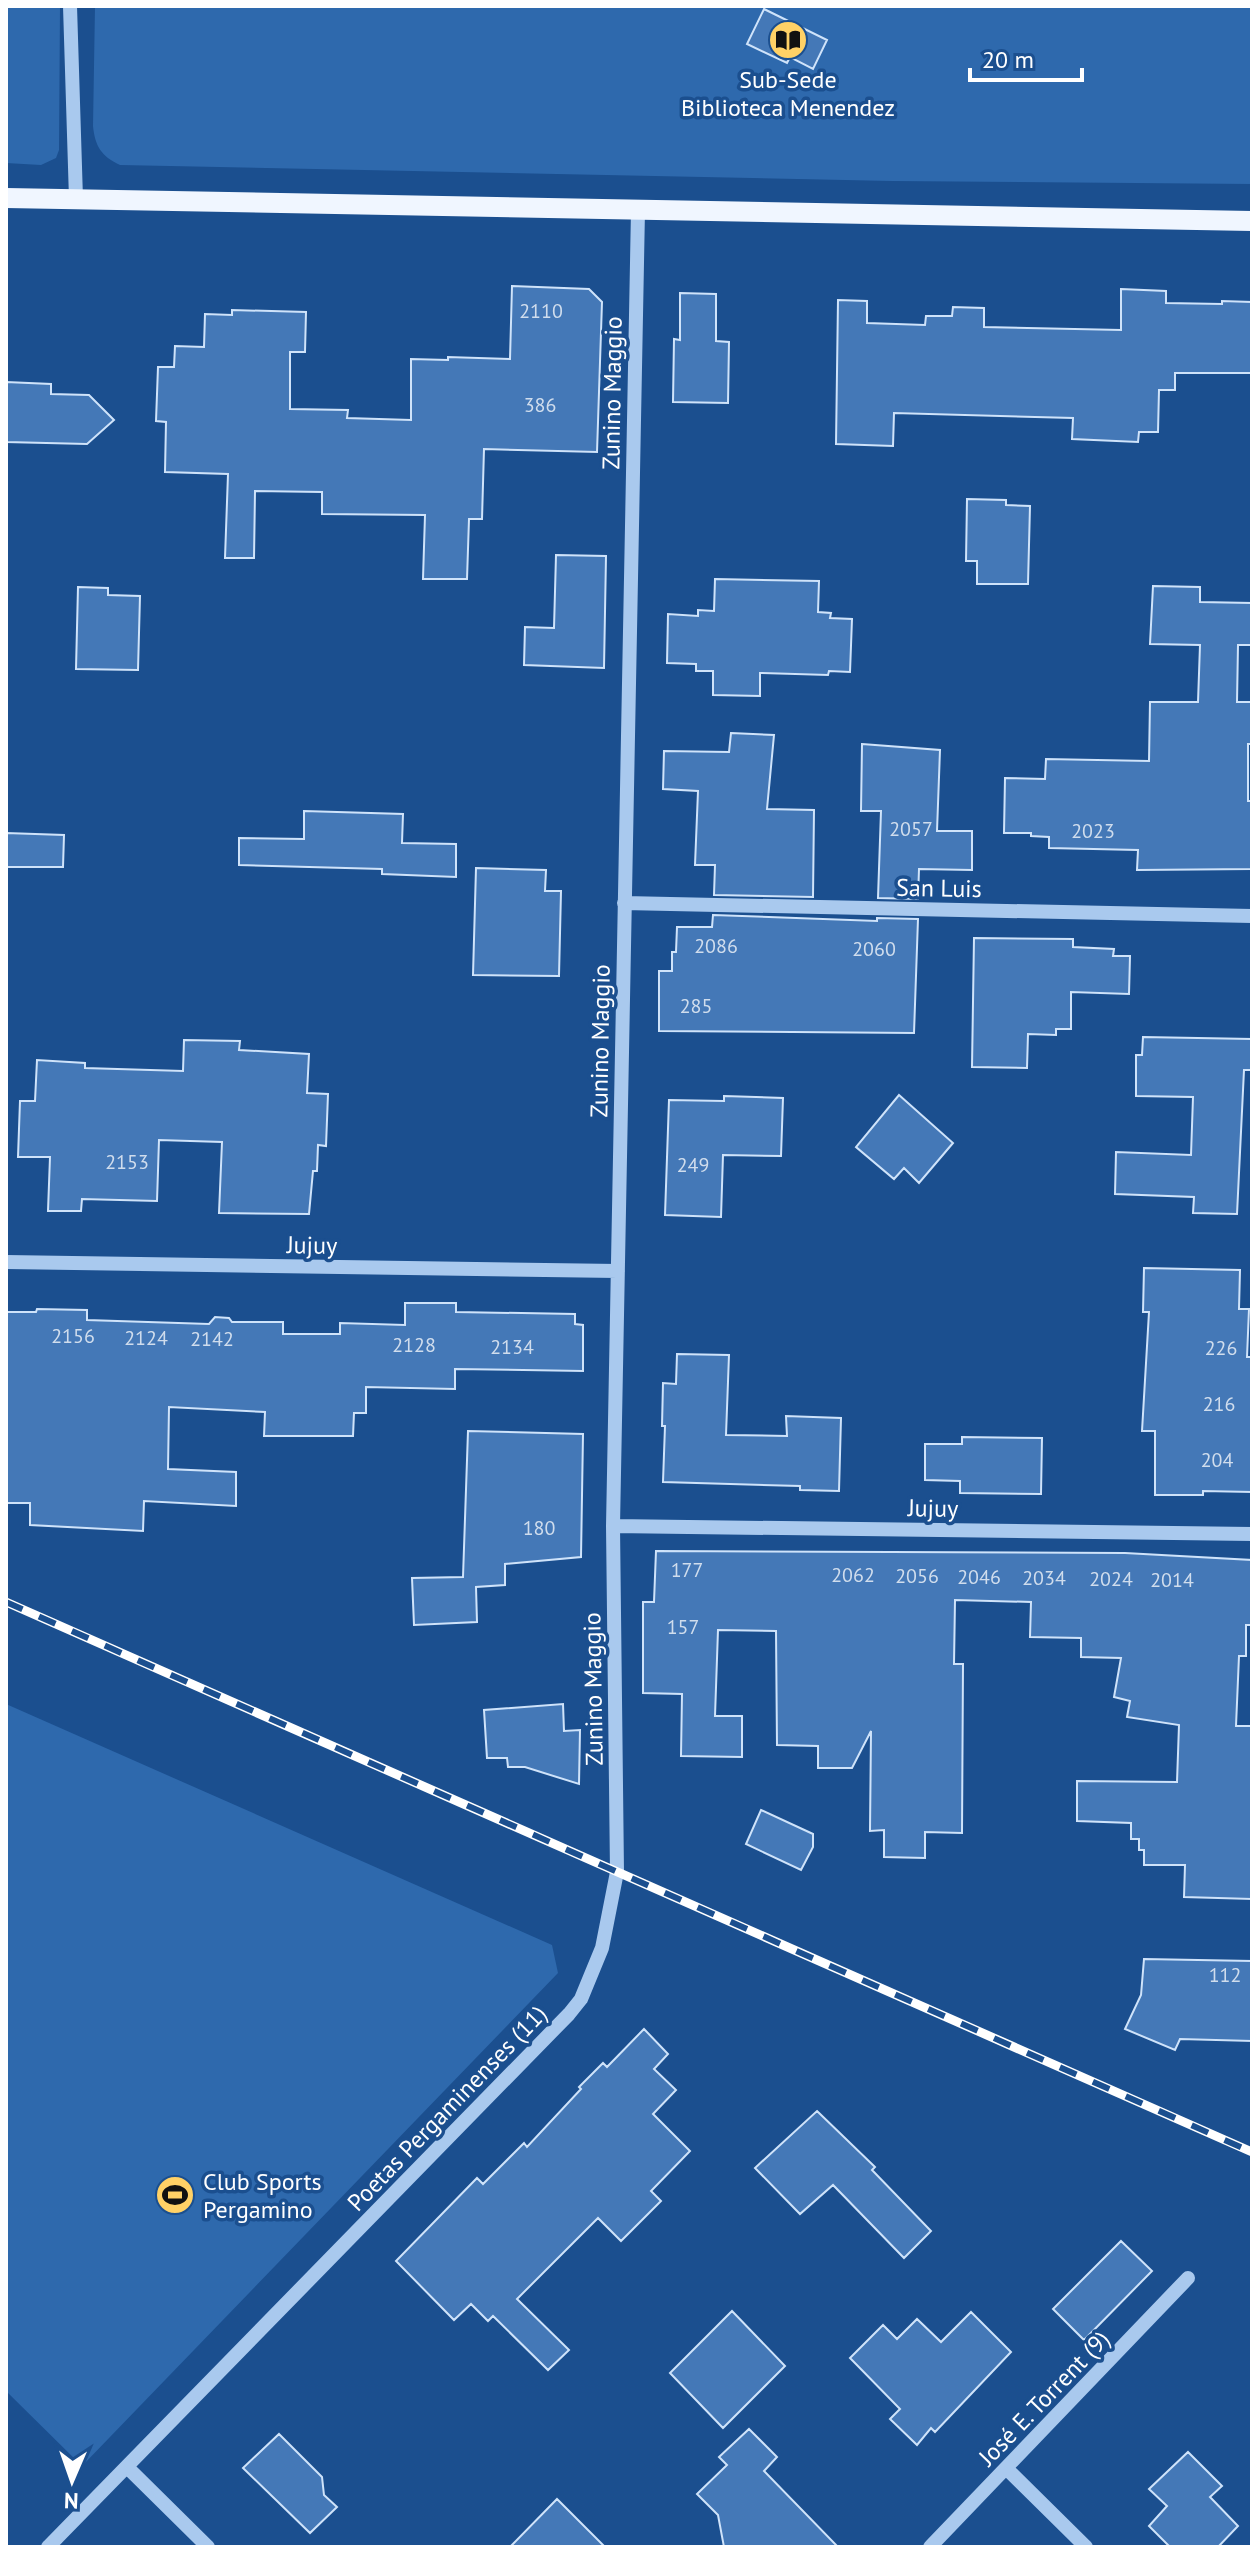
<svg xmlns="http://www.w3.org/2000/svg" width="1258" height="2553" font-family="'PT Sans',sans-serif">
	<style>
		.green { fill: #2e69ad }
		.building { fill: #4478b7; stroke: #cfe3fa; stroke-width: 2 }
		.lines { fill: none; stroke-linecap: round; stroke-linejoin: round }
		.minor { stroke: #a9c9ee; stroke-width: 14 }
		.major { stroke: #f0f6ff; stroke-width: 20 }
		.rail-casing { stroke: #fff; stroke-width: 9 }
		.rail { stroke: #1b4f8f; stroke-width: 6; stroke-dasharray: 18; stroke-linecap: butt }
		.labels { text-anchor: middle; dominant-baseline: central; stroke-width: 7; stroke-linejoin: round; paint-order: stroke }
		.number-label { font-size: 20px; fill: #d0dded }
		.poi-label { font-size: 24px; fill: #fff; stroke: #1b4f8f }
		.street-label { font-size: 24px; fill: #fff; stroke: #1b4f8f }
	</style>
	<rect width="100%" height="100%" fill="#1b4f8f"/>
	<!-- green -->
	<path class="green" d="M 6,6 L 60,6 L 59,150 L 56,158 L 41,165 L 6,163 Z
		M 95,6 L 1252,6 L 1252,184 L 892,181 L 120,165 C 101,156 95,146 93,126 Z
		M 6,1704 L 552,1945 L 558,1973 L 82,2466 L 6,2391 Z"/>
	<!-- building -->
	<path class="building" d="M 764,9 L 827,40 L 813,69 L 790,57 L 787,63 L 747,44 Z
		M 512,286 L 589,289 L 602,302 L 597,452 L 484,449 L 482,519 L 469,519 L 467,579 L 423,579 L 425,515 L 322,514 L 322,492 L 255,491 L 254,558 L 225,558 L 228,474 L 165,472 L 166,422 L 156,421 L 158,367 L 174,367 L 175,346 L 204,347 L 205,314 L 232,315 L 232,310 L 306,312 L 305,352 L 290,352 L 290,409 L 348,410 L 347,418 L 411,420 L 411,359 L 448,360 L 448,357 L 510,359 Z
		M 1121,289 L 1166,291 L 1166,303 L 1222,304 L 1222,301 L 1252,302 L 1252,373 L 1175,373 L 1175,390 L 1159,390 L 1158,432 L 1139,432 L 1138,442 L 1072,439 L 1073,418 L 894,413 L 893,446 L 836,444 L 838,300 L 867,301 L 867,323 L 925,325 L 926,316 L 952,316 L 953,307 L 984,308 L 984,327 L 1121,330 Z
		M 680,293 L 716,294 L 716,341 L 729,342 L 728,403 L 673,402 L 674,339 L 680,340 Z
		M 6,382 L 51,384 L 51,394 L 89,395 L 114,420 L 87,444 L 6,442 Z
		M 967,499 L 1006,500 L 1006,505 L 1030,506 L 1028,584 L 977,584 L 977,561 L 966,561 Z
		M 556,555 L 606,556 L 604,668 L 524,665 L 525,627 L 554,628 Z
		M 715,579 L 819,581 L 818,612 L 831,613 L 830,618 L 852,619 L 850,672 L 829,671 L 828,675 L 760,673 L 760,696 L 713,695 L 713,671 L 696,671 L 696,664 L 667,663 L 668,614 L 698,616 L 698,610 L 714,611 Z
		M 1153,586 L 1200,587 L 1200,602 L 1252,603 L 1252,645 L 1238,645 L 1237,702 L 1252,702 L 1252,744 L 1248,744 L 1248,801 L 1252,801 L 1252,869 L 1137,870 L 1138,850 L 1049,848 L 1049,837 L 1031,836 L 1031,833 L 1004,833 L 1005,778 L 1045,779 L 1046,759 L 1149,761 L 1150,702 L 1198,702 L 1200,645 L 1150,644 Z
		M 78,587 L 108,588 L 108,595 L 140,596 L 138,670 L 76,669 Z
		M 731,733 L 774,735 L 767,809 L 814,810 L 813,897 L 714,895 L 715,865 L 695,865 L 698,791 L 663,789 L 664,751 L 729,752 Z
		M 862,744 L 940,750 L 937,831 L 972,831 L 972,870 L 919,869 L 918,899 L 878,898 L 881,811 L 861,811 Z
		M 304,811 L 403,814 L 402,843 L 456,844 L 456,877 L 382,874 L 382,869 L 239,865 L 239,838 L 304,839 Z
		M 6,833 L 64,835 L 63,867 L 6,867 Z
		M 476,868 L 546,870 L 545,891 L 561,891 L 559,976 L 473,975 Z
		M 713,915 L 877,921 L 877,918 L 918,919 L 914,1033 L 659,1031 L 659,971 L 672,971 L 672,952 L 676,952 L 677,927 L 712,927 Z
		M 974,938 L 1073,939 L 1073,947 L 1114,949 L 1113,956 L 1130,956 L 1129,994 L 1071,992 L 1071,1029 L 1056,1029 L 1056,1035 L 1028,1034 L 1027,1068 L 972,1067 Z
		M 1143,1037 L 1252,1039 L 1252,1070 L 1244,1070 L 1237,1214 L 1193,1213 L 1194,1197 L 1115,1194 L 1116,1152 L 1191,1155 L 1193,1097 L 1136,1096 L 1136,1055 L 1142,1055 Z
		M 184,1040 L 240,1041 L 239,1050 L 309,1054 L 307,1093 L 328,1094 L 326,1146 L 318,1145 L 317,1171 L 313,1171 L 309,1214 L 219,1213 L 222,1142 L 159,1140 L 157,1201 L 82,1199 L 81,1211 L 48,1211 L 50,1157 L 18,1157 L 20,1101 L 35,1101 L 37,1060 L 85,1063 L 85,1068 L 183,1071 Z
		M 899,1095 L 953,1143 L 919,1183 L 904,1168 L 894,1179 L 856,1147 Z
		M 724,1096 L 783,1098 L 781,1156 L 723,1155 L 721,1217 L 665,1215 L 669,1100 L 724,1101 Z
		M 1144,1268 L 1240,1270 L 1239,1309 L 1249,1309 L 1247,1357 L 1252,1357 L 1252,1492 L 1203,1491 L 1203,1495 L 1155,1495 L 1155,1431 L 1142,1431 L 1149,1312 L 1143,1312 Z
		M 405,1303 L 456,1303 L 456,1312 L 575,1314 L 575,1324 L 583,1325 L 583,1371 L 455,1369 L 455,1389 L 366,1387 L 366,1413 L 354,1413 L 353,1436 L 264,1436 L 265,1412 L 169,1407 L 168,1469 L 236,1472 L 236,1506 L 144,1501 L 143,1531 L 30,1525 L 30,1503 L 6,1503 L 6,1312 L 36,1312 L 37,1309 L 87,1310 L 87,1320 L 209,1324 L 215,1317 L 229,1318 L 232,1322 L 283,1322 L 283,1334 L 340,1334 L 340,1323 L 405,1325 Z
		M 677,1354 L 729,1355 L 726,1435 L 787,1436 L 786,1416 L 841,1418 L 839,1491 L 800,1490 L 800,1486 L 663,1482 L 665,1426 L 662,1426 L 663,1383 L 676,1384 Z
		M 468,1431 L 583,1434 L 581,1557 L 505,1564 L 505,1585 L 476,1587 L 477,1622 L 414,1625 L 412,1578 L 463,1577 Z
		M 962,1437 L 1042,1438 L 1041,1494 L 960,1493 L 960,1481 L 925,1480 L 925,1444 L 962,1444 Z
		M 656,1551 L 1125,1553 L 1252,1560 L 1252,1625 L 1246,1625 L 1246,1656 L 1239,1656 L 1236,1726 L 1252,1726 L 1252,1899 L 1184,1897 L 1185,1865 L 1144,1865 L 1144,1850 L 1139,1850 L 1139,1839 L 1131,1839 L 1131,1823 L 1077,1821 L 1077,1781 L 1177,1782 L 1179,1725 L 1127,1717 L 1130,1701 L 1114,1697 L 1121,1658 L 1081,1657 L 1081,1638 L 1030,1637 L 1031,1602 L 955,1600 L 954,1664 L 963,1664 L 962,1833 L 925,1832 L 925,1858 L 884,1857 L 884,1830 L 870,1831 L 871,1731 L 852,1768 L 818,1768 L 818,1746 L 777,1745 L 776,1631 L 718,1630 L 715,1716 L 742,1716 L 742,1757 L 681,1756 L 682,1694 L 643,1693 L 643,1602 L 654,1602 Z
		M 563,1704 L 564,1731 L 580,1730 L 579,1784 L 525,1767 L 508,1767 L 507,1758 L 487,1758 L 484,1710 Z
		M 761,1810 L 813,1834 L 813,1847 L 801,1870 L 746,1844 Z
		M 1144,1959 L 1252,1961 L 1252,2041 L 1180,2039 L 1175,2050 L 1125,2029 L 1141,1995 Z
		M 644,2029 L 668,2054 L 654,2069 L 676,2090 L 653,2114 L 690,2151 L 651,2191 L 661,2201 L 621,2241 L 598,2218 L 517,2299 L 569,2350 L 548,2370 L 493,2316 L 488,2321 L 471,2304 L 454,2320 L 396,2261 L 477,2178 L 483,2184 L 524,2143 L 527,2147 L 581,2089 L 579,2087 L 603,2063 L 607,2067 Z
		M 817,2111 L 875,2167 L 872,2170 L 931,2231 L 904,2258 L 833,2185 L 800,2214 L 755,2168 Z
		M 1121,2241 L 1152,2271 L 1084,2340 L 1053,2309 Z
		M 732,2311 L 785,2366 L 723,2428 L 670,2373 Z
		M 971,2312 L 1011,2352 L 935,2432 L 931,2428 L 917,2445 L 890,2419 L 900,2409 L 850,2358 L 883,2325 L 897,2339 L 917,2319 L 941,2342 Z
		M 749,2429 L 777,2457 L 764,2471 L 838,2547 L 724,2547 L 718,2515 L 697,2494 L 727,2465 L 719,2457 Z
		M 279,2434 L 322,2477 L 324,2495 L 337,2507 L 310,2533 L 243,2468 Z
		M 1188,2452 L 1222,2486 L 1210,2497 L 1238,2526 L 1218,2547 L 1170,2547 L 1149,2526 L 1167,2506 L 1149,2489 Z
		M 557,2499 L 605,2547 L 510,2547 Z"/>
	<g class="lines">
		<!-- minor -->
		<path class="minor" d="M 70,6 L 76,199
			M 624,903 L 1252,916
			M 6,1262 L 618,1271
			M 613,1526 L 1252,1534
			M 127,2467 L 208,2547
			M 1007,2469 L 1086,2547
			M 48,2547 L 569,2014 L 581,1999 L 602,1948 L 617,1872 L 613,1526 L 638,210
			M 930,2547 L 1188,2278"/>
		<!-- major -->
		<path class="major" d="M 6,198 L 1252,221"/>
		<defs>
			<path id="rail" d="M 6,1602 L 1252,2152"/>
		</defs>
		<!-- rail casing -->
		<use href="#rail" class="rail-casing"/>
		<!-- rail -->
		<use href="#rail" class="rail"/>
	</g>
	<!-- icons -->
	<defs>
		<symbol id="library-disc" viewBox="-11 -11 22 22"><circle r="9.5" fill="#ffd166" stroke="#1b4f8f"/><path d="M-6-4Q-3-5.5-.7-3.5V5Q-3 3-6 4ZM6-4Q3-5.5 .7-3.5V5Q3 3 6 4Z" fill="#111"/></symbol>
		<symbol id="stadium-disc" viewBox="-11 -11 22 22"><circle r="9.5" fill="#ffd166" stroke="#1b4f8f"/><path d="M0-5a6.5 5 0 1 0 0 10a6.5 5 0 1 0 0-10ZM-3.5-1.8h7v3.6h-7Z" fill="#111"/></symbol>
	</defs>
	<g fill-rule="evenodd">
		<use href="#library-disc" x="766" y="18" width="44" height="44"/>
		<use href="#stadium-disc" x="153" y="2173" width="44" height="44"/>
	</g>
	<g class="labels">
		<!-- number labels -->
		<g class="number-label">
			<text x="541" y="311">2110</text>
			<text x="540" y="405">386</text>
			<text x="911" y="829">2057</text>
			<text x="1093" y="831">2023</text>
			<text x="716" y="946">2086</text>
			<text x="874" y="949">2060</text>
			<text x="696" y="1006">285</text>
			<text x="127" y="1162">2153</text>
			<text x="693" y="1165">249</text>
			<text x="73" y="1336">2156</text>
			<text x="146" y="1338">2124</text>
			<text x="212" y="1339">2142</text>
			<text x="414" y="1345">2128</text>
			<text x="512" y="1347">2134</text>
			<text x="1221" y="1348">226</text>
			<text x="1219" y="1404">216</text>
			<text x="1217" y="1460">204</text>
			<text x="539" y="1528">180</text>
			<text x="687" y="1570">177</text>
			<text x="853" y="1575">2062</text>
			<text x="917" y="1576">2056</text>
			<text x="979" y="1577">2046</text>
			<text x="1044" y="1578">2034</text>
			<text x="1111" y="1579">2024</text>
			<text x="1172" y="1580">2014</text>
			<text x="683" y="1627">157</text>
			<text x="1225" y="1975">112</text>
		</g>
		<!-- poi labels -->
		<g class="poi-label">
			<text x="788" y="79">Sub-Sede<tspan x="788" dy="28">Biblioteca Menendez</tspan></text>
			<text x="203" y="2181" text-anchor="start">Club Sports<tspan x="203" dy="28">Pergamino</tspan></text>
		</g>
		<!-- street labels -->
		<g class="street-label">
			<text transform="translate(612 393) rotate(-89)">Zunino Maggio</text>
			<text transform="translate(939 888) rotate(1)">San Luis</text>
			<text transform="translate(600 1041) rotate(-89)">Zunino Maggio</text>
			<text transform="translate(312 1245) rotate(1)">Jujuy</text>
			<text transform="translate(933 1508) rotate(1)">Jujuy</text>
			<text transform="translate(593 1689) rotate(-91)">Zunino Maggio</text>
			<text transform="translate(447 2108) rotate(-46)">Poetas Pergaminenses (11)</text>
			<text transform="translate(1044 2398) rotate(-46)">José E. Torrent (9)</text>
		</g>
	</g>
	<!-- border -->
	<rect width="1258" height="2553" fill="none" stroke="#ffffff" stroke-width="16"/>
	<!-- north arrow -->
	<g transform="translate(72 2481) rotate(182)" stroke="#1b4f8f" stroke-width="6" paint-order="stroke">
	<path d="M0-6L14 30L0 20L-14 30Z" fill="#ffffff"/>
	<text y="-12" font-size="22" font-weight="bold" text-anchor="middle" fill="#ffffff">N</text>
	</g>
	<!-- scale -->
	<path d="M970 68v12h112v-12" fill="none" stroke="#ffffff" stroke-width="4"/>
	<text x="982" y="68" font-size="24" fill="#ffffff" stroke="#1b4f8f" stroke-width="6" paint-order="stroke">20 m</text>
</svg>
